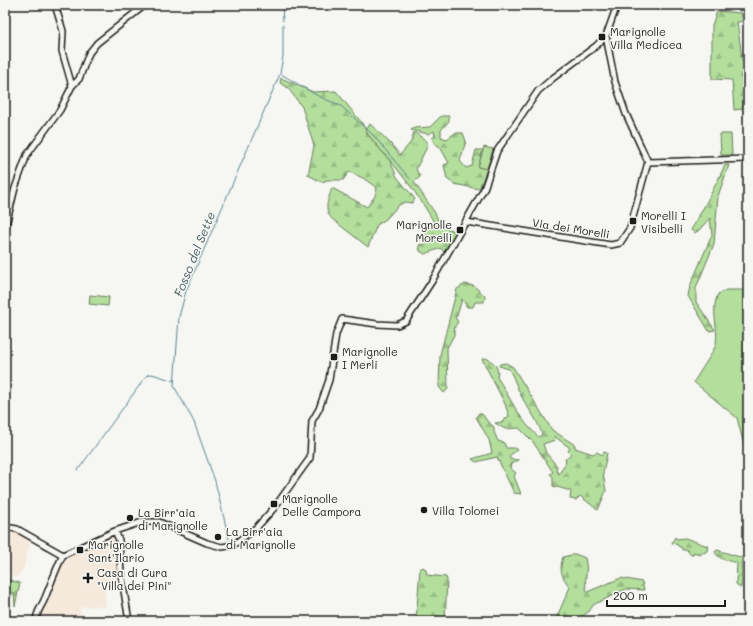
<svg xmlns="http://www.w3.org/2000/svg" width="753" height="626" font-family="Mali,sans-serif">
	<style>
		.built { fill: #f5e9db }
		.grass { fill: url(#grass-tufts); stroke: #687d5c }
		.forest { fill: url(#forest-firs); stroke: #687d5c; fill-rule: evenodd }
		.garden { fill: #b3de9c; stroke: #687d5c }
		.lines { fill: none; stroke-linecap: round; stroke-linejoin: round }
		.stream { stroke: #578392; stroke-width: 1 }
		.minor-casing { stroke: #1c1c1c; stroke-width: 8 }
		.minor { stroke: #f6f6f2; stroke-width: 5 }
		.poi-dot { fill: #1c1c1c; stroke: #f6f6f2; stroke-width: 1.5 }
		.labels { text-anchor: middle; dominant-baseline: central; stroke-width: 3; stroke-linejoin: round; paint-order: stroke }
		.poi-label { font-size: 11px; fill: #1c1c1c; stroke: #f6f6f2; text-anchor: start }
		.street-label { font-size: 11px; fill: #1c1c1c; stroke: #f6f6f2 }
		.water-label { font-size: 12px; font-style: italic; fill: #3f5861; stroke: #f6f6f2 }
	</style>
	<defs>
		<pattern id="grass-tufts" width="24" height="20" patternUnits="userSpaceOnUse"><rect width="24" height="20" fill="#b3de9c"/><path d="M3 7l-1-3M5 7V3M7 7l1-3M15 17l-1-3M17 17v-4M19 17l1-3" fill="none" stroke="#99be86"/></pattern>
		<pattern id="forest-firs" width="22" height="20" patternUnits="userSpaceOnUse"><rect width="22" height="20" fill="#b3de9c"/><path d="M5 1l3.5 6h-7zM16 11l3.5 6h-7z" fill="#99be86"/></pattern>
	</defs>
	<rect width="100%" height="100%" fill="#f6f6f2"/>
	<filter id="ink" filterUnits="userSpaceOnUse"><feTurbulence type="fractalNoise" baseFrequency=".025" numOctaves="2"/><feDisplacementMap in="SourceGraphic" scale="8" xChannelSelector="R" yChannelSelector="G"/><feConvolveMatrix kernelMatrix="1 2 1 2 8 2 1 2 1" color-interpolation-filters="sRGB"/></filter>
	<g filter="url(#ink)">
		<!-- built -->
		<path class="built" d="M 5,528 L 24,534 L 31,540 L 23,569 L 17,577 L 5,575 Z
			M 114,535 L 117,540 L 122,581 L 104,583 L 106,606 L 80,607 L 82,621 L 40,621 L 39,613 L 48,599 L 50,599 L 50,589 L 55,575 L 66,556 L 89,547 Z"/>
		<!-- grass -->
		<path class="grass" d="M 370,124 L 389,142 L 400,155 L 411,142 L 414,132 L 427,141 L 427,147 L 416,169 L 420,177 L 414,182 L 435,213 L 441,226 L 437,228 C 419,193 394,165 368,135 L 366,131 Z"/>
		<!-- forest -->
		<path class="forest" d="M 742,5 L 748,5 L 748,21 L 737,22 L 743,65 L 748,64 L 748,96 L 742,109 L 734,110 L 732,80 L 712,79 L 712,25 L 717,11 L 741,13 Z
			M 281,78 L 313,92 L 336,91 L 362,123 L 368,135 L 390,161 L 397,177 L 415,199 L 412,203 L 405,202 L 399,205 L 386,219 L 377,225 L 368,247 L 332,219 C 323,209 328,200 332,188 L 367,207 L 375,196 L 377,188 L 363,178 L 349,172 L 343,180 L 327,180 L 322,182 L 308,175 L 314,146 L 302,107 L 288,88 L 280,83 Z
			M 441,116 L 449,116 L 449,121 L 441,130 L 441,137 L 447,139 L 455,133 L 463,133 L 466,141 L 460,161 L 466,168 L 472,166 L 476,150 L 483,150 L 478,167 L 487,169 L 479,189 L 454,184 L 447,179 L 444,165 L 449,163 L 440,147 L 434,143 L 432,138 L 435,136 L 434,131 L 428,134 L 411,130 L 414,128 L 430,127 Z
			M 725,165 L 729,165 L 718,196 L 714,244 L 696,288 L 696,302 L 715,330 L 709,331 L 688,296 L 690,286 L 712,235 L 710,218 L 698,231 L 694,233 L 691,230 C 703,209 715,187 725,165 Z
			M 430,225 L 437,228 L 441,226 L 456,232 L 445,254 L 441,248 L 425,254 L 420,251 L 419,245 L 427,243 L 420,239 Z
			M 465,284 L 474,286 L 485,296 L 484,302 L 475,302 L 473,307 L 467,307 L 462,299 L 457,316 L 455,317 L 458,322 L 455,326 L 454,335 L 447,348 L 448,389 L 444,393 L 439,387 L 440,355 L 457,289 Z
			M 486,358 C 494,362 500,368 497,377 C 510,397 520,422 539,437 L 542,434 C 538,422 531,412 524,401 C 518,392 515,379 509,369 L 499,366 L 500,364 L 506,363 L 513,367 L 552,430 L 575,445 L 575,448 L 593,454 L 597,452 L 602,455 L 604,452 L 607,453 L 603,473 L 606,491 L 598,510 L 580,496 L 576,500 L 570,499 L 571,491 L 553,486 L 553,477 L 550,474 L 553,472 L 533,442 L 519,428 L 505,429 L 495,423 L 502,422 L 509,416 L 505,404 L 482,359 ZM 554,436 L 570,448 L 568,451 L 571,454 L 565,459 L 566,462 L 559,474 L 556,470 L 557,466 L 546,453 L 543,444 L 555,440 Z
			M 479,413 L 483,415 L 487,421 L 494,427 L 494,432 L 498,441 L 504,443 L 506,448 L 515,448 L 517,450 L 509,456 L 510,459 L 519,460 L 511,464 L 510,468 L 516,473 L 514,476 L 521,494 L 514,493 L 497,457 L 476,462 L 472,459 L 492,453 L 489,440 L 476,417 Z
			M 675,537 L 677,539 L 685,538 L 708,546 L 707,551 L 704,553 L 701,552 L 701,555 L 694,552 L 693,555 L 691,555 L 686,549 L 682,550 L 682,548 L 678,546 L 678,545 L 672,543 Z
			M 717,550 L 743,558 L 741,564 L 743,575 L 741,588 L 736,584 L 737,563 C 728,560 720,561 715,552 Z
			M 575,554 L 585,558 C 589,573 583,579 587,592 L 621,578 L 642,582 L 644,590 L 626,589 L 593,605 C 587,619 569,621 555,621 L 570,587 C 561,576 559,570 563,557 Z
			M 423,567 L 426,570 L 427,575 L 446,577 L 447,580 L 445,621 L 416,621 L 420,569 Z
			M 5,579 L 20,583 L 15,606 L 14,592 L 9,598 L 5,598 Z"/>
		<!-- garden -->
		<path class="garden" d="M 720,134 L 731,134 L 732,155 L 721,155 Z
			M 484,147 L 493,149 L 487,169 L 478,167 Z
			M 726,290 L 748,290 L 748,461 L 737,418 L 694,382 C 698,374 714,352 716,344 C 719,327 710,311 718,294 Z
			M 90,295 L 109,297 L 108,306 L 89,304 Z"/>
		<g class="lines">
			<!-- stream -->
			<path class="stream" d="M 282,5 L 283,21
				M 281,74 L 318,96 L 341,106 L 373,135 L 410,179
				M 740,78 L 748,75
				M 78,470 L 147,375 L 152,374 L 174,381
				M 229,539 L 215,481 L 194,422 L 174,386 L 179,317 L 186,291 L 280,74 L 283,56 L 283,25"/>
			<defs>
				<path id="minor" d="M 55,5 L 63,31 L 62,51 L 72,86
					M 648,162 L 748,159
					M 466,222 L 611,245 L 620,243 L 630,228 L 648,162 L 626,114 L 615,82 L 606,36
					M 5,229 L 15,188 L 27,155 L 60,110 L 72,86 L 79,79 L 89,53 L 97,43 L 145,5
					M 5,527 L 17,529 L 63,555 L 115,531 L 142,522 L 159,522 L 207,543 L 222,547 L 233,545 L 257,527 L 274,508 L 310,458 L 312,421 L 319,409 L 329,380 L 336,334 L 342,319 L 377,324 L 397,325 L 406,321 L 432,281 L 484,189 L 497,151 L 538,91 L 553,78 L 596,46 L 606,36 L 617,5
					M 115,531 L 119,540 L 121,573 L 129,621
					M 36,621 C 36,612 42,606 45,598 C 51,583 56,569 63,555"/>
			</defs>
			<!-- minor casing -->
			<use href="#minor" class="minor-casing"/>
			<!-- minor -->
			<use href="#minor" class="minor"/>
		</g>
	</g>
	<!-- markers -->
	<g class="poi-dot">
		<rect x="598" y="33" width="8" height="8" rx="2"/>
		<rect x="629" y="217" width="8" height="8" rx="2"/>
		<rect x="456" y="226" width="8" height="8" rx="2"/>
		<rect x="330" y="353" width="8" height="8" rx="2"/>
		<rect x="270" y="500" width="8" height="8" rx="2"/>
		<circle cx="424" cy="510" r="4"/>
		<circle cx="130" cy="518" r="4"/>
		<circle cx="218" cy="537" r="4"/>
		<rect x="76" y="546" width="8" height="8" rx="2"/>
		<path d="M86 572h4v4h4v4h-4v4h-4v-4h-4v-4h4z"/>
	</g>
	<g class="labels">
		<!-- poi labels -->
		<g class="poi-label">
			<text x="610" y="31">Marignolle<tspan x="610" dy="13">Villa Medicea</tspan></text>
			<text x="641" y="215">Morelli I<tspan x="641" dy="13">Visibelli</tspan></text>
			<text x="452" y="224" text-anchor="end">Marignolle<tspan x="452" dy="13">Morelli</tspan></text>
			<text x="342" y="351">Marignolle<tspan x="342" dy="13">I Merli</tspan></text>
			<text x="282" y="498">Marignolle<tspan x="282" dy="13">Delle Campora</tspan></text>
			<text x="432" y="510">Villa Tolomei</text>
			<text x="138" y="512">La Birr’aia<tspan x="138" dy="13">di Marignolle</tspan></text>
			<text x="226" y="531">La Birr'aia<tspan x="226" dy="13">di Marignolle</tspan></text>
			<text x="88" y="544">Marignolle<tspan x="88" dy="13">Sant'Ilario</tspan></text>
			<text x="97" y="572">Casa di Cura<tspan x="97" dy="13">"Villa dei Pini"</tspan></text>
		</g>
		<!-- street labels -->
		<g class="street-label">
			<text transform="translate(571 228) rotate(9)">Via dei Morelli</text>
		</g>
		<!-- water labels -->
		<g class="water-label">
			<text transform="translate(194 254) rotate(-68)">Fosso del Sette</text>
		</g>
	</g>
	<!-- margin -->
	<rect width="753" height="626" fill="none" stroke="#f6f6f2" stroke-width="20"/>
	<rect x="10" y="10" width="733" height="606" fill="none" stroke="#1c1c1c" stroke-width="1.5" filter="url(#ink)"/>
	<!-- scale -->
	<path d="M607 600v6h118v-6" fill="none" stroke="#1c1c1c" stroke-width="2"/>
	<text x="613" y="600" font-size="12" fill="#1c1c1c" stroke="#f6f6f2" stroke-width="3" paint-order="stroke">200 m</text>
</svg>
